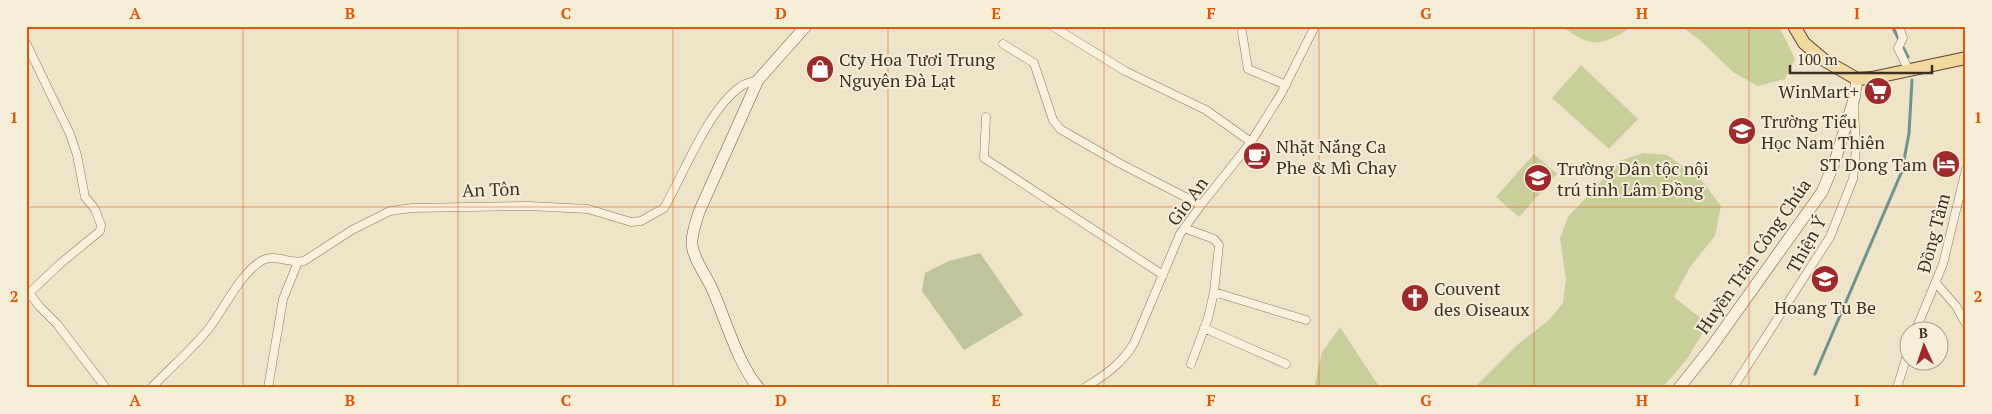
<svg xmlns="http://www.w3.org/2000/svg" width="1992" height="414" font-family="'PT Serif',serif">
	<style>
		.green { fill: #c9cf9b }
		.cemetery { fill: #bfc49a }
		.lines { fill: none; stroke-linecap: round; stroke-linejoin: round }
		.stream { stroke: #6f938a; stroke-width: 3 }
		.street-casing { stroke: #8d765c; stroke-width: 9 }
		.secondary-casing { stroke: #6f573f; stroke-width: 12 }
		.primary-casing { stroke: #5b4430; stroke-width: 14 }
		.street { stroke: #faf1dc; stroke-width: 8 }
		.secondary { stroke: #faf1dc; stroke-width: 11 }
		.primary { stroke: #f3d9a0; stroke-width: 12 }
		.grid { fill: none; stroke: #df570d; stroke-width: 1; stroke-opacity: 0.55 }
		.labels { text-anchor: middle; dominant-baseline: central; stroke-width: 4; stroke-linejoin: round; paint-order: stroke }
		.poi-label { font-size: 18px; fill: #3d2e20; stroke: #f7eed8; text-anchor: start }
		.street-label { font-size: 18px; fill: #3d2e20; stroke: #f7eed8 }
		.neatline { fill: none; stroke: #df570d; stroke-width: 2 }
		.grid-label { font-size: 16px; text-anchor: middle; font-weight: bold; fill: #df570d }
	</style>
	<rect width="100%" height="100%" fill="#f0e4c8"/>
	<!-- green -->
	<path class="green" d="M 1562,26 L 1633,26 C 1603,46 1591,49 1562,26 Z
		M 1681,26 L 1779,26 L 1795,59 L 1785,79 L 1758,86 L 1733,72 L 1701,41 Z
		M 1581,65 L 1638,119 L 1609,149 L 1552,98 Z
		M 1643,153 L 1667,155 L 1700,178 L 1721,206 L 1715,236 L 1690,267 L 1674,297 L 1708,324 L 1687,359 L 1662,388 L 1474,388 L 1517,345 L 1549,320 L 1563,303 L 1566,279 L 1560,238 L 1568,217 L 1620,161 Z
		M 1534,154 L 1557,174 L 1519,217 L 1496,197 Z
		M 1340,327 L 1380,388 L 1314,388 L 1322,352 Z"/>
	<!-- cemetery -->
	<path class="cemetery" d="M 980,253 L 1023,315 L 964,350 L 922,291 L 925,273 L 949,261 Z"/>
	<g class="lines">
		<!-- stream -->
		<path class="stream" d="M 1892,26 L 1908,57
			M 1815,374 L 1902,171 L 1909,133 L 1912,80"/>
		<defs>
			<path id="street" d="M 1052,26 L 1125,71 L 1206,110 L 1251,142
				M 1899,26 L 1903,38 L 1898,48 L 1909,71
				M 1242,32 L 1248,69 L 1286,85
				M 26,43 L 70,134 L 77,155 L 85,197 L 95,209 L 101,225 L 100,231 L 61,263 L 26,296
				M 1003,44 L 1034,63 L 1053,120 L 1060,129 L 1119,163 L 1201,205
				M 986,117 L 984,158 L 1163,275
				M 1184,228 L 1214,239 L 1219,245 L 1214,292 L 1208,318 L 1191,364
				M 1936,283 L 1956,306 L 1966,324
				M 1214,292 L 1306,320
				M 29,293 L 40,307 L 57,324 L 106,388
				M 1204,328 L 1286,364
				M 1915,332 L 1943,264 L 1966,169
				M 151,388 C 170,368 193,349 210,327 C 225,307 241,272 263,260 C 275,254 291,264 304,261 L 352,230 L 390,211 L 412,208 L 529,206 L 588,209 L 631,222 L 641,221 L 664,208 C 684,173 708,110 740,87 C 745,83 752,82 758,80
				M 268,388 L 283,299 L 298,262
				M 1084,388 C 1104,376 1123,363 1134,343 L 1180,234 L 1201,205 L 1251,142 L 1281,94 L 1315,26
				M 1733,388 L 1830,237 L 1853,179 L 1856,149 L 1854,108
				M 1897,388 L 1910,345"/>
			<path id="secondary" d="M 759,388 C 739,367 725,318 713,291 C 707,276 694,261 692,245 C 691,234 696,223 699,212 L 758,80 L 806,26
				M 1679,388 L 1710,349 L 1822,192 L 1835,161 L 1854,99 L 1857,79"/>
			<path id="primary" d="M 1794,26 L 1804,43 L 1824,60 L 1857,79 L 1872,78 L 1966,58"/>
		</defs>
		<!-- street casing -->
		<use href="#street" class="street-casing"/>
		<!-- secondary casing -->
		<use href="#secondary" class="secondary-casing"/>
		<!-- primary casing -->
		<use href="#primary" class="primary-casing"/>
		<!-- street -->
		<use href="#street" class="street"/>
		<!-- secondary -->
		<use href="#secondary" class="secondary"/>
		<!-- primary -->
		<use href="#primary" class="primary"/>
	</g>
	<!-- grid -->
	<path class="grid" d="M 243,26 L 243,388M 458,26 L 458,388M 673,26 L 673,388M 888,26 L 888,388M 1104,26 L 1104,388M 1319,26 L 1319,388M 1534,26 L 1534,388M 1749,26 L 1749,388M 26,207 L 1966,207"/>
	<!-- icons -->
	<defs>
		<symbol id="shop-disc" viewBox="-11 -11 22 22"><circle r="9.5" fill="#9e2a2b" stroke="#f7eed8"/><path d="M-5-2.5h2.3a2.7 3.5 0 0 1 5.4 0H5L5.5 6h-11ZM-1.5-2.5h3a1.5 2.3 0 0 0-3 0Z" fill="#fff"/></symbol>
		<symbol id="supermarket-disc" viewBox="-11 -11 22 22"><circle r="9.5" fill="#9e2a2b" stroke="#f7eed8"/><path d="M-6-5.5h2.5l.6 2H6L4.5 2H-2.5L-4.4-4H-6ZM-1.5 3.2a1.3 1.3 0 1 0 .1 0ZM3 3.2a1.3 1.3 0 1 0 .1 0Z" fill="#fff"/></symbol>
		<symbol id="school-disc" viewBox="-11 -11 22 22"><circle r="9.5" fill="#9e2a2b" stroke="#f7eed8"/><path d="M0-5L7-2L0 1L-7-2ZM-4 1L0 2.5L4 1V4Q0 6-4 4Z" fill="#fff"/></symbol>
		<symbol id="cafe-disc" viewBox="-11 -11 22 22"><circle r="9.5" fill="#9e2a2b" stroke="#f7eed8"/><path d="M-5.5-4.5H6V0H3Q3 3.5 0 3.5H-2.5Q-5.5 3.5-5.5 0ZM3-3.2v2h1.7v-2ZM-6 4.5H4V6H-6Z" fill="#fff"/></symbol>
		<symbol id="hotel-disc" viewBox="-11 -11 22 22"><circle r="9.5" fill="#9e2a2b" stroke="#f7eed8"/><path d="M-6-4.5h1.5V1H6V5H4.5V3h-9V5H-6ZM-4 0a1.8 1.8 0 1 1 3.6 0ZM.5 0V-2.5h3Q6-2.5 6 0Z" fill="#fff"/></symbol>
		<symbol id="church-disc" viewBox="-11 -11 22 22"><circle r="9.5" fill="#9e2a2b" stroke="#f7eed8"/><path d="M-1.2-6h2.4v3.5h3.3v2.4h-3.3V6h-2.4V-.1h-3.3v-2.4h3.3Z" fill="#fff"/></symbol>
	</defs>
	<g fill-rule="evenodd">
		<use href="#shop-disc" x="804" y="53" width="32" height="32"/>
		<use href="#supermarket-disc" x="1862" y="75" width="32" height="32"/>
		<use href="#school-disc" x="1726" y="115" width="32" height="32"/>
		<use href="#cafe-disc" x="1241" y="140" width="32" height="32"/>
		<use href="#hotel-disc" x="1930" y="148" width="32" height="32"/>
		<use href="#school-disc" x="1522" y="162" width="32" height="32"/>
		<use href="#school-disc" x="1809" y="263" width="32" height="32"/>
		<use href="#church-disc" x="1399" y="282" width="32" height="32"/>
	</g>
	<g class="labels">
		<!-- poi labels -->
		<g class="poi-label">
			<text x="839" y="59">Cty Hoa Tươi Trung<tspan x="839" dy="21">Nguyên Đà Lạt</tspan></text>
			<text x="1859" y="91" text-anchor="end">WinMart+</text>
			<text x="1761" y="121">Trường Tiểu<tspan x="1761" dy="21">Học Nam Thiên</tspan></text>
			<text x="1276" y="146">Nhặt Nắng Ca<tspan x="1276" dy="21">Phe &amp; Mì Chay</tspan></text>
			<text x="1927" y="164" text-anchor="end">ST Dong Tam</text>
			<text x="1557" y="168">Trường Dân tộc nội<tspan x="1557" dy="21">trú tỉnh Lâm Đồng</tspan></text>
			<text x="1434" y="288">Couvent<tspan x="1434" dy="21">des Oiseaux</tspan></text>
			<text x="1825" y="307" text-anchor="middle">Hoang Tu Be</text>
		</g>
		<!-- street labels -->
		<g class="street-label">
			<text transform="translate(491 189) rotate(-2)">An Tôn</text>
			<text transform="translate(1187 201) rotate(-54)">Gio An</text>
			<text transform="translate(1933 233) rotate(-75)">Đồng Tâm</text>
			<text transform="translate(1806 244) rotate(-61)">Thiện Ý</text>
			<text transform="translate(1753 256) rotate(-55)">Huyền Trân Công Chúa</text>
		</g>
	</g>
	<!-- border -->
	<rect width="1992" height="414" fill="none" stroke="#f7eed8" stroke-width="55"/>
	<!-- north arrow -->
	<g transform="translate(1924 346) rotate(357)"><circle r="24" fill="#f7eed8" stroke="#ada18e"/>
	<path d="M0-4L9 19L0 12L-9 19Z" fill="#9e2a2b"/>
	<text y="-8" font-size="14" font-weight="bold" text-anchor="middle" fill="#3d2e20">B</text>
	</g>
	<!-- scale -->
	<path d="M1790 65v8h142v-8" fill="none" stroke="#3d2e20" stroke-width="2.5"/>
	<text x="1797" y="65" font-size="15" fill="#3d2e20" stroke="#f7eed8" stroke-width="4" paint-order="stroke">100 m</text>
	<rect x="28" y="28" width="1936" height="358" class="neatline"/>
	<g class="grid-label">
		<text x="135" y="19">A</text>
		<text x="350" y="19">B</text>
		<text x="566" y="19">C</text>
		<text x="781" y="19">D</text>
		<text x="996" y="19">E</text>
		<text x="1211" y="19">F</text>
		<text x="1426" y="19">G</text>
		<text x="1642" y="19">H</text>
		<text x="1857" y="19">I</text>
		<text x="14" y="123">1</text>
		<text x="1978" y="123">1</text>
		<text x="14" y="302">2</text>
		<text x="1978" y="302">2</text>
		<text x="135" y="406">A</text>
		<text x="350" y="406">B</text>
		<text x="566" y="406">C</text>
		<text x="781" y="406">D</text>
		<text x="996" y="406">E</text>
		<text x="1211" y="406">F</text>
		<text x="1426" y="406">G</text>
		<text x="1642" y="406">H</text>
		<text x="1857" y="406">I</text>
	</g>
</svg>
